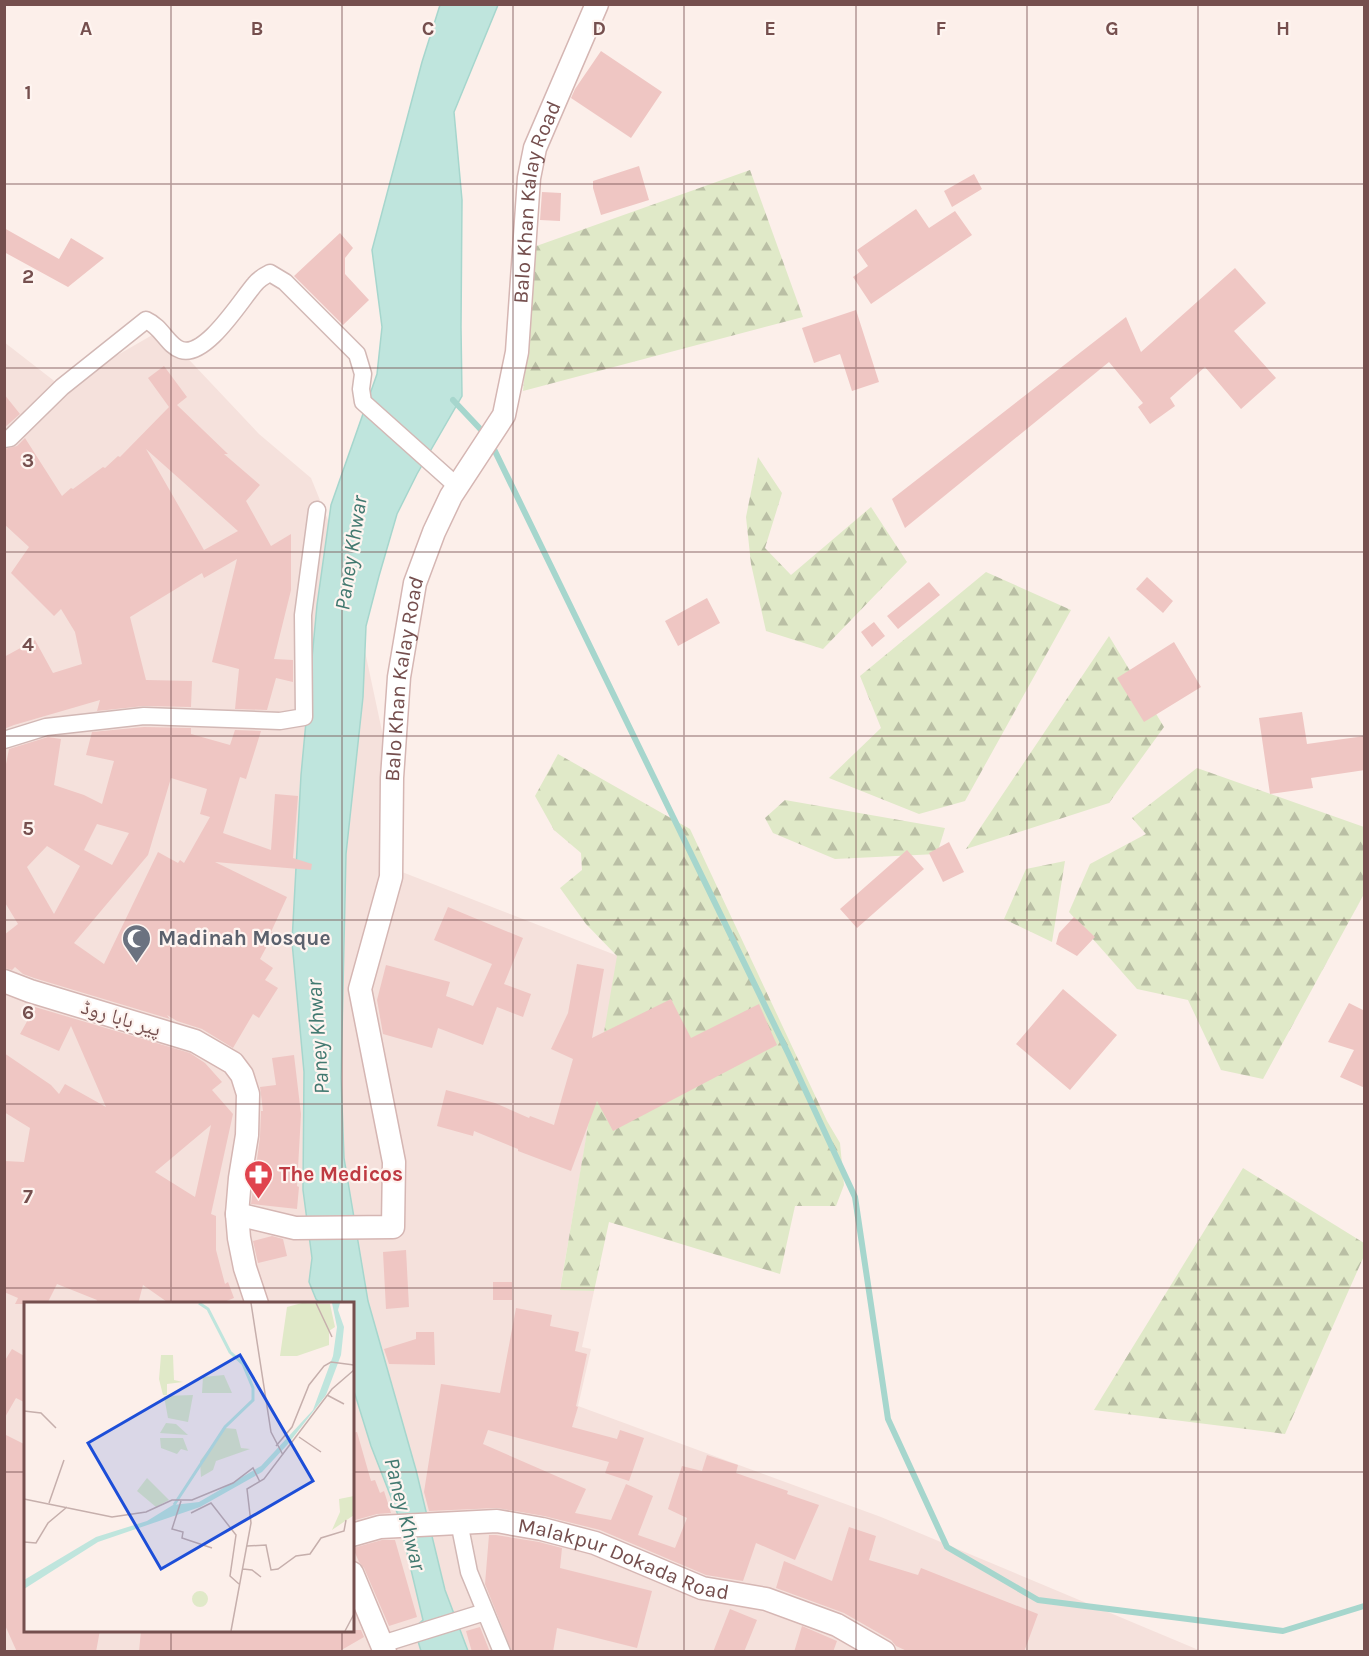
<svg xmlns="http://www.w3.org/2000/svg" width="1369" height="1656" font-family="Karla,'Noto Naskh Arabic',sans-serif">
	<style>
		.residential { fill: #f5e1dc; fill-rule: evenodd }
		.forest { fill: url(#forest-firs) }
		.water { fill: #bfe5dd; stroke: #a6d6cd; stroke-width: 1.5 }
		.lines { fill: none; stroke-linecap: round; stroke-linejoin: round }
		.stream { stroke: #a6d6cd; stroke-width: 6 }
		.building { fill: #efc6c3; fill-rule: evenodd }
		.street-casing { stroke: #d2b8b5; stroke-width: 19 }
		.secondary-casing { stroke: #d5b6b3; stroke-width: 25 }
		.street { stroke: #fff; stroke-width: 16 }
		.secondary { stroke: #fff; stroke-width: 22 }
		.grid { fill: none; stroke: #754f4e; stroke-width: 1.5; stroke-opacity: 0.55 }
		.labels { text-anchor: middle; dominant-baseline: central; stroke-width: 4.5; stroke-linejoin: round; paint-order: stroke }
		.street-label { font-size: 21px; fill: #754f4e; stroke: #fef4f0 }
		.worship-label { font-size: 21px; font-weight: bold; fill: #5b616d; stroke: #fef4f0; text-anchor: start }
		.health-label { font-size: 21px; font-weight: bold; fill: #be3a42; stroke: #fef4f0; text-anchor: start }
		.water-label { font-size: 22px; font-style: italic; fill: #427970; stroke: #fef4f0 }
		.inset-river { fill: none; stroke: #bfe5dd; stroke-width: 3 }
		.inset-road { fill: none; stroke: #c6afac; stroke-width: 1.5 }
		.view { fill: #1d4ed8; fill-opacity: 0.15; stroke: #1d4ed8; stroke-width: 3 }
		.inset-edge { fill: none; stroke: #754f4e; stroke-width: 3 }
		.grid-label { font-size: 20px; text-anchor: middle; font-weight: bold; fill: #754f4e; stroke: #fef4f0; stroke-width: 4.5; stroke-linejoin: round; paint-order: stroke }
	</style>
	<defs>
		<pattern id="forest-firs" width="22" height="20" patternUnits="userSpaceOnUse" patternTransform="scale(1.5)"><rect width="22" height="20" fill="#e0e9c8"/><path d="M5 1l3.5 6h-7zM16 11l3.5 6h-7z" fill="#babfa5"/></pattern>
	</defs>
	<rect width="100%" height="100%" fill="#fcefea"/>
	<!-- residential -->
	<path class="residential" d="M 161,330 L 259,434 L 311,478 L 347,567 L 392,778 L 402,872 L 618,956 L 560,1289 L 594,1291 L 582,1347 L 591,1349 L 578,1406 L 881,1517 L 1201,1651 L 5,1651 L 4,342 L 62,387 ZM 26,1304 L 352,1304 L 352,1630 L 26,1630 Z"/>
	<!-- forest -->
	<path class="forest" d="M 750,170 L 803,317 L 523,391 L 527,348 L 528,249 Z
		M 758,457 L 782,493 L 765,548 L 791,575 L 871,507 L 907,562 L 823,649 L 766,631 L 751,564 L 746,517 Z
		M 986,572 L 1071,610 L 965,801 L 919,814 L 829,778 L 881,728 L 860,676 Z
		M 1109,636 L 1164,727 L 1109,803 L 966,849 Z
		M 558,754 L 690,829 L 827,1121 L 840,1143 L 844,1185 L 836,1206 L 795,1206 L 780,1274 L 609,1222 L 594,1291 L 560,1290 L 617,956 L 586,924 L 560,888 L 582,870 L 581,853 L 554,830 L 535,796 Z
		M 1197,768 L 1364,827 L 1364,894 L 1263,1079 L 1221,1070 L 1188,1000 L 1137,989 L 1069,912 L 1090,864 L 1146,834 L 1132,818 Z
		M 785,800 L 945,828 L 937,854 L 835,859 L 773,833 L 765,818 Z
		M 1065,861 L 1052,942 L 1004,919 L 1026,869 Z
		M 1243,1168 L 1364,1243 L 1364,1256 L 1285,1434 L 1094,1410 Z"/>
	<!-- water -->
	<path class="water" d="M 440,5 L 498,5 L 454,112 L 462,200 L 461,327 L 462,396 L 417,474 L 397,514 L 379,576 L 366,626 L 363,697 L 346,854 L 341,1078 L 344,1158 L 368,1301 L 416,1470 L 445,1590 L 468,1651 L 421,1651 L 414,1628 L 423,1620 L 398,1515 L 371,1446 L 353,1388 L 352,1304 L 320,1303 L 316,1299 L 309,1282 L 312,1258 L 303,1190 L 304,1072 L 292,942 L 301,775 L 317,605 L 331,505 L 377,374 L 382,327 L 372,250 L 422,62 Z"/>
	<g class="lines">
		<!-- stream -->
		<path class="stream" d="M 453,400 L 485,434
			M 491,443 L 788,1053 L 855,1197 L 888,1419 L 947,1547 L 1038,1600 L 1283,1631 L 1364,1606"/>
	</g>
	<!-- building -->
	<path class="building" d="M 601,51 L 662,92 L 631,138 L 571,98 L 575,89 Z
		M 639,166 L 649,200 L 601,215 L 593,188 L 593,181 Z
		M 974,174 L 982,189 L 952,207 L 944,191 Z
		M 542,192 L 561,193 L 560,221 L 540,220 Z
		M 916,209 L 929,228 L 955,211 L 972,235 L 871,304 L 853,277 L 868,266 L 857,250 Z
		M 4,228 L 59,259 L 71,238 L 104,258 L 68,287 L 4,252 Z
		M 340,233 L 353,248 L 345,258 L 345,274 L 369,300 L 343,325 L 294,276 Z
		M 1235,268 L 1266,303 L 1234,331 L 1276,378 L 1241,409 L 1205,367 L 1170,398 L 1175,406 L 1150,424 L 1138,407 L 1143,403 L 1109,362 L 905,528 L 892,499 L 1126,317 L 1141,352 Z
		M 856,310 L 879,382 L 852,391 L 840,354 L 814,363 L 802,328 Z
		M 164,366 L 187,397 L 177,405 L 228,454 L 224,454 L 260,485 L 246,501 L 271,546 L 291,534 L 291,590 L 274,659 L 293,660 L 293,682 L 276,678 L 267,710 L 235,709 L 239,669 L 212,662 L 237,559 L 204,578 L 202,573 L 130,617 L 146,680 L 192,681 L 191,707 L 144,706 L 97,711 L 100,700 L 14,725 L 4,729 L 4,657 L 35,640 L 53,673 L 82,664 L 75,632 L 61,609 L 54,616 L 11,573 L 29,547 L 4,524 L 4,449 L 17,446 L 25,438 L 62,496 L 71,488 L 73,489 L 103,467 L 105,468 L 118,456 L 120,457 L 169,407 L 148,378 ZM 146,449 L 238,531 L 204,550 Z
		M 4,394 L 20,414 L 4,428 Z
		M 1147,577 L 1173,601 L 1163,613 L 1136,589 Z
		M 929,582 L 940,595 L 898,629 L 887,616 Z
		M 707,598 L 720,623 L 678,646 L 665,621 Z
		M 874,622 L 885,636 L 872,647 L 861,632 Z
		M 1174,642 L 1201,687 L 1144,722 L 1117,678 Z
		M 1302,712 L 1307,744 L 1365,736 L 1365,770 L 1311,778 L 1313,788 L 1270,794 L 1259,718 Z
		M 144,727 L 191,728 L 191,734 L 230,745 L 235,730 L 261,731 L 246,779 L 240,777 L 223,833 L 271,850 L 275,794 L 298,796 L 293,858 L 312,864 L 311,870 L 215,862 L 287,897 L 271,932 L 274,933 L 260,959 L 273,968 L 265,980 L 278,988 L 259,1018 L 253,1014 L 233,1048 L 202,1029 L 177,1021 L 167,1015 L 170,1019 L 34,978 L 23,974 L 15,967 L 12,970 L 4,968 L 4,935 L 18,924 L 4,901 L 4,774 L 9,749 L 48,737 L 61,739 L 54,785 L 84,795 L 102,804 L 114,761 L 86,755 L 92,732 ZM 171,778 L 207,789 L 200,814 L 210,817 L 184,863 L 180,860 L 178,863 L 158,852 L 104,964 L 74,943 L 148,855 ZM 97,824 L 129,833 L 112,865 L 84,850 ZM 47,846 L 80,866 L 54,914 L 27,867 Z
		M 949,842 L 964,872 L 943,882 L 929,853 Z
		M 907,850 L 924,869 L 857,928 L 840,909 Z
		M 448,907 L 523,938 L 504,984 L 531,994 L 523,1017 L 497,1007 L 483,1045 L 438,1028 L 432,1048 L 383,1034 L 377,1000 L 386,965 L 450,982 L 446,996 L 473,1006 L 492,964 L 434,940 Z
		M 1074,917 L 1095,937 L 1077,956 L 1056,944 L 1059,933 Z
		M 577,964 L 604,969 L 592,1038 L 671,999 L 691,1038 L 759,1004 L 777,1045 L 613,1131 L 597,1101 L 571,1171 L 518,1151 L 518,1149 L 474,1131 L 473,1136 L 437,1126 L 446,1090 L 495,1103 L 529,1118 L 530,1116 L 554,1125 L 573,1059 L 551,1049 L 568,1013 Z
		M 1063,989 L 1117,1035 L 1070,1090 L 1016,1044 Z
		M 1349,1003 L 1365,1011 L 1365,1088 L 1340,1077 L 1354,1050 L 1328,1042 Z
		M 35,1007 L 190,1053 L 205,1063 L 222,1082 L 212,1090 L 233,1114 L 211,1214 L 216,1216 L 216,1250 L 225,1284 L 228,1282 L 234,1298 L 219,1304 L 170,1304 L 143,1285 L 138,1304 L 96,1304 L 97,1300 L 57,1284 L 47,1304 L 15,1304 L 18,1298 L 4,1292 L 4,1161 L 24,1162 L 30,1128 L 4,1112 L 4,1053 L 51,1085 L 59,1094 L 65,1084 L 106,1107 L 71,1026 L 59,1051 L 20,1034 ZM 211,1125 L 195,1197 L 155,1172 Z
		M 294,1055 L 301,1114 L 297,1186 L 299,1187 L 297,1209 L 251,1204 L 260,1137 L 261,1111 L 263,1111 L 260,1087 L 276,1085 L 272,1058 Z
		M 272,1236 L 283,1239 L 287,1256 L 258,1263 L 253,1241 Z
		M 406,1250 L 409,1307 L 386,1309 L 383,1252 Z
		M 493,1282 L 512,1282 L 512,1300 L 493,1300 Z
		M 516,1308 L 552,1315 L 550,1326 L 579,1332 L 575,1351 L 587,1354 L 576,1406 L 578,1407 L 572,1427 L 617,1439 L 620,1430 L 644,1438 L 629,1481 L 605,1473 L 609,1462 L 488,1430 L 483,1444 L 586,1489 L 575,1513 L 611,1520 L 626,1484 L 653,1496 L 638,1535 L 675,1548 L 687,1518 L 668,1509 L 682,1466 L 702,1471 L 707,1455 L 738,1465 L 736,1473 L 788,1491 L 787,1494 L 819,1505 L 795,1560 L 756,1543 L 743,1581 L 706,1575 L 600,1530 L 544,1516 L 497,1508 L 429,1511 L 424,1492 L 441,1384 L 500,1393 Z
		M 416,1332 L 434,1332 L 435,1365 L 389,1364 L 384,1349 L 416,1339 Z
		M 12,1349 L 26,1357 L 26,1403 L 16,1398 L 4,1419 L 4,1362 Z
		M 357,1432 L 371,1481 L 375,1480 L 380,1493 L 384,1491 L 391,1513 L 377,1514 L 352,1521 L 352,1433 Z
		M 4,1434 L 26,1445 L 26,1630 L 100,1630 L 96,1652 L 17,1652 L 4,1623 Z
		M 849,1527 L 876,1536 L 869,1560 L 918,1575 L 921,1568 L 1038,1614 L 1024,1652 L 909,1652 L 896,1646 L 891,1640 L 844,1613 L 776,1588 L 784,1561 L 832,1581 Z
		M 489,1535 L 496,1535 L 539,1542 L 562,1548 L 560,1568 L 652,1591 L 637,1648 L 557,1628 L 553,1652 L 512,1652 L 485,1584 Z
		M 382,1540 L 395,1540 L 417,1617 L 389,1626 L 364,1568 L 359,1562 L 353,1548 Z
		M 730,1609 L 757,1620 L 744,1652 L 713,1652 Z
		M 802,1626 L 837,1641 L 833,1652 L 794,1652 Z
		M 480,1627 L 490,1652 L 472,1652 L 466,1631 Z
		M 141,1630 L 361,1630 L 364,1637 L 338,1652 L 139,1652 Z"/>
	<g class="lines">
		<defs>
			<path id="street" d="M 4,439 L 10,438 L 62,387 L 146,320 C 162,327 168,346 181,350 C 206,358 241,300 255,284 C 259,279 264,276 270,273 L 285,282 L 357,354 L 363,374 L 361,389 L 363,402 L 458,487
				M 4,740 L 46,727 L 144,716 L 280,721 L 304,717 L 303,615 L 317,510
				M 459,1522 L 469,1572 L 502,1652
				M 382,1644 L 485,1612"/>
			<g id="secondary">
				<path d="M 4,981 L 30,991 L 195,1041 L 233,1063 L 242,1075 L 248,1094 L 247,1135 L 240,1178 L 237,1214 L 239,1238 L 245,1268 L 257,1304"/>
				<path id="s1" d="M 237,1214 L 295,1228 L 393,1227 L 394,1162 L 360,989 L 391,877 L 392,778 L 399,677 L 415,583 L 434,532 L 451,496 L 504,415 L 517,352 L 529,178 L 535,148 L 597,4"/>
				<path id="s2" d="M 352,1535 L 380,1527 L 497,1521 L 542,1529 L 595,1543 L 702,1588 L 766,1599 L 837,1625 L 884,1652"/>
				<path d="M 352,1573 L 385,1652"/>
			</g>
		</defs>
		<!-- street casing -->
		<use href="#street" class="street-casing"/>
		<!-- secondary casing -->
		<use href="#secondary" class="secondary-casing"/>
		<!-- street -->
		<use href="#street" class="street"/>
		<!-- secondary -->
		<use href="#secondary" class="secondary"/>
	</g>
	<!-- grid -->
	<path class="grid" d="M 171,4 L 171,1304M 342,4 L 342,1304M 513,4 L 513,1652M 684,4 L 684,1652M 856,4 L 856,1652M 1027,4 L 1027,1652M 1198,4 L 1198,1652M 4,184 L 1364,184M 4,368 L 1364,368M 4,552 L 1364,552M 4,736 L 1364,736M 4,920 L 1364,920M 4,1104 L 1364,1104M 4,1288 L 1364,1288M 4,1472 L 26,1472M 352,1472 L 1364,1472M 171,1630 L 171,1652M 342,1630 L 342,1652"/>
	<!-- icons -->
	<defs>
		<symbol id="mosque-pin" viewBox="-11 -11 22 30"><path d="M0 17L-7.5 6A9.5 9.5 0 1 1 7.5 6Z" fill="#6b7280" stroke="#fef4f0"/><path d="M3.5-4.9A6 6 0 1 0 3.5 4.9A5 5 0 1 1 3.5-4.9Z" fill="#fff"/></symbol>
		<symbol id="pharmacy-pin" viewBox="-11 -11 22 30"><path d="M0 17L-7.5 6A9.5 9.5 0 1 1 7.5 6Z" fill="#e0444e" stroke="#fef4f0"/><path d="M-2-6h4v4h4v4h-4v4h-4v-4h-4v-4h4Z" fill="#fff"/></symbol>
	</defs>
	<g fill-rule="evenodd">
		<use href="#mosque-pin" x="120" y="922" width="33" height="45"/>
		<use href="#pharmacy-pin" x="242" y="1158" width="33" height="45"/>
	</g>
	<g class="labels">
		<!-- street labels -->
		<g class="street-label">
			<text stroke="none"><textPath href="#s1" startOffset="1218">Balo Khan Kalay Road</textPath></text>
			<text stroke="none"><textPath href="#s1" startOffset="714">Balo Khan Kalay Road</textPath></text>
			<text transform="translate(121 1018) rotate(17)">پیر بابا روڈ</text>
			<text stroke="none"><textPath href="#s2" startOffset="279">Malakpur Dokada Road</textPath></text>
		</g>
		<!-- worship labels -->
		<g class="worship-label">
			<text x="158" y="938">Madinah Mosque</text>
		</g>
		<!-- health labels -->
		<g class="health-label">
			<text x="279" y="1174">The Medicos</text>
		</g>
		<!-- water labels -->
		<g class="water-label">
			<text transform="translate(351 553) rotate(-81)">Paney Khwar</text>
			<text transform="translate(318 1037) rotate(-94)">Paney Khwar</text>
			<text transform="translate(405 1514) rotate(76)">Paney Khwar</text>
		</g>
	</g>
	<!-- overview -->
	<g transform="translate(24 1302)">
		<rect width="330" height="330" fill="#fcefea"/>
		<path d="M 137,53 L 149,53 L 150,78 L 159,80 L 143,82 L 143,93 L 139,93 L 135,77 ZM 200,73 L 208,91 L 178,91 L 179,75 ZM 169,93 L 164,120 L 144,116 L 140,94 ZM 142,121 L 152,122 L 164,133 L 136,131 ZM 201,126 L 212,127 L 217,146 L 226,147 L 192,159 L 189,168 L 177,175 L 176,159 ZM 136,136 L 159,136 L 164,149 L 157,147 L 153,152 L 137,146 ZM 123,176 L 145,198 L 132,205 L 113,189 ZM 330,194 L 330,213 L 308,228 L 316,210 L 315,197 Z" fill="#e0e9c8"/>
		<path d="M 278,1 L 306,2 L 311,25 L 305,29 L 305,43 L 273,54 L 256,54 L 263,5 ZM168 297a8 8 0 1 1 16 0a8 8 0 1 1-16 0Z" fill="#e0e9c8"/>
		<path d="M 308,1 L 316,1 L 314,8 L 320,25 L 317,53 L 302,93 L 264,142 L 238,170 L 176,205 L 74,240 L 0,287 L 0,278 L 72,235 L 123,219 L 149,203 L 175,200 L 237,164 L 289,108 L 309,54 L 313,25 Z" fill="#bfe5dd"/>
		<path class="inset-river" d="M 150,203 L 201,125 L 229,98 L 229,86 L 219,62 L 206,50 L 184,7 L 175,1"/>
		<path class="inset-road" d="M 227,1 L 247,130 L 259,153M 292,1 L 308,35M 303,93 L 320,102M 0,109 L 17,111 L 32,126M 275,135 L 297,150M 252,144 L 268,125 L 285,83 L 300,64 L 307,60 L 330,63M 0,197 L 88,215 L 122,210 L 148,198 L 168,198 L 209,181 L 229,166 L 236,180M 157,199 L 148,227 L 159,230 L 158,236 L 188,246M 25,201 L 40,158M 167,211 L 187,201 L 212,233 L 206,274 L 215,282M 0,240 L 12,241 L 24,221 L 43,205M 223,244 L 242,243 L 247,268 L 254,267 L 272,254 L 286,252 L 297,236 L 320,229 L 322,218M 219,267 L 228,268 L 237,275M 207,329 L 227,221 L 223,187 L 240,177 L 308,87 L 330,68M 321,329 L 330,312"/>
		<path class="view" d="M 216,53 L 289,179 L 137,267 L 64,141 Z"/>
		<rect width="330" height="330" class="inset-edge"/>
	</g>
	<g class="grid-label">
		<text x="86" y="35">A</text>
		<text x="257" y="35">B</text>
		<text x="428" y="35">C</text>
		<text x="599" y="35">D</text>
		<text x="770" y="35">E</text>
		<text x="941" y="35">F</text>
		<text x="1112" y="35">G</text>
		<text x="1283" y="35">H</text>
		<text x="28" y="99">1</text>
		<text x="28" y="283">2</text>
		<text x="28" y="467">3</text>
		<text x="28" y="651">4</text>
		<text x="28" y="835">5</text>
		<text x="28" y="1019">6</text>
		<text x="28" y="1203">7</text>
	</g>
	<!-- border -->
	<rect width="1369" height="1656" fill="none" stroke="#754f4e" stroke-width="12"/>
</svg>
